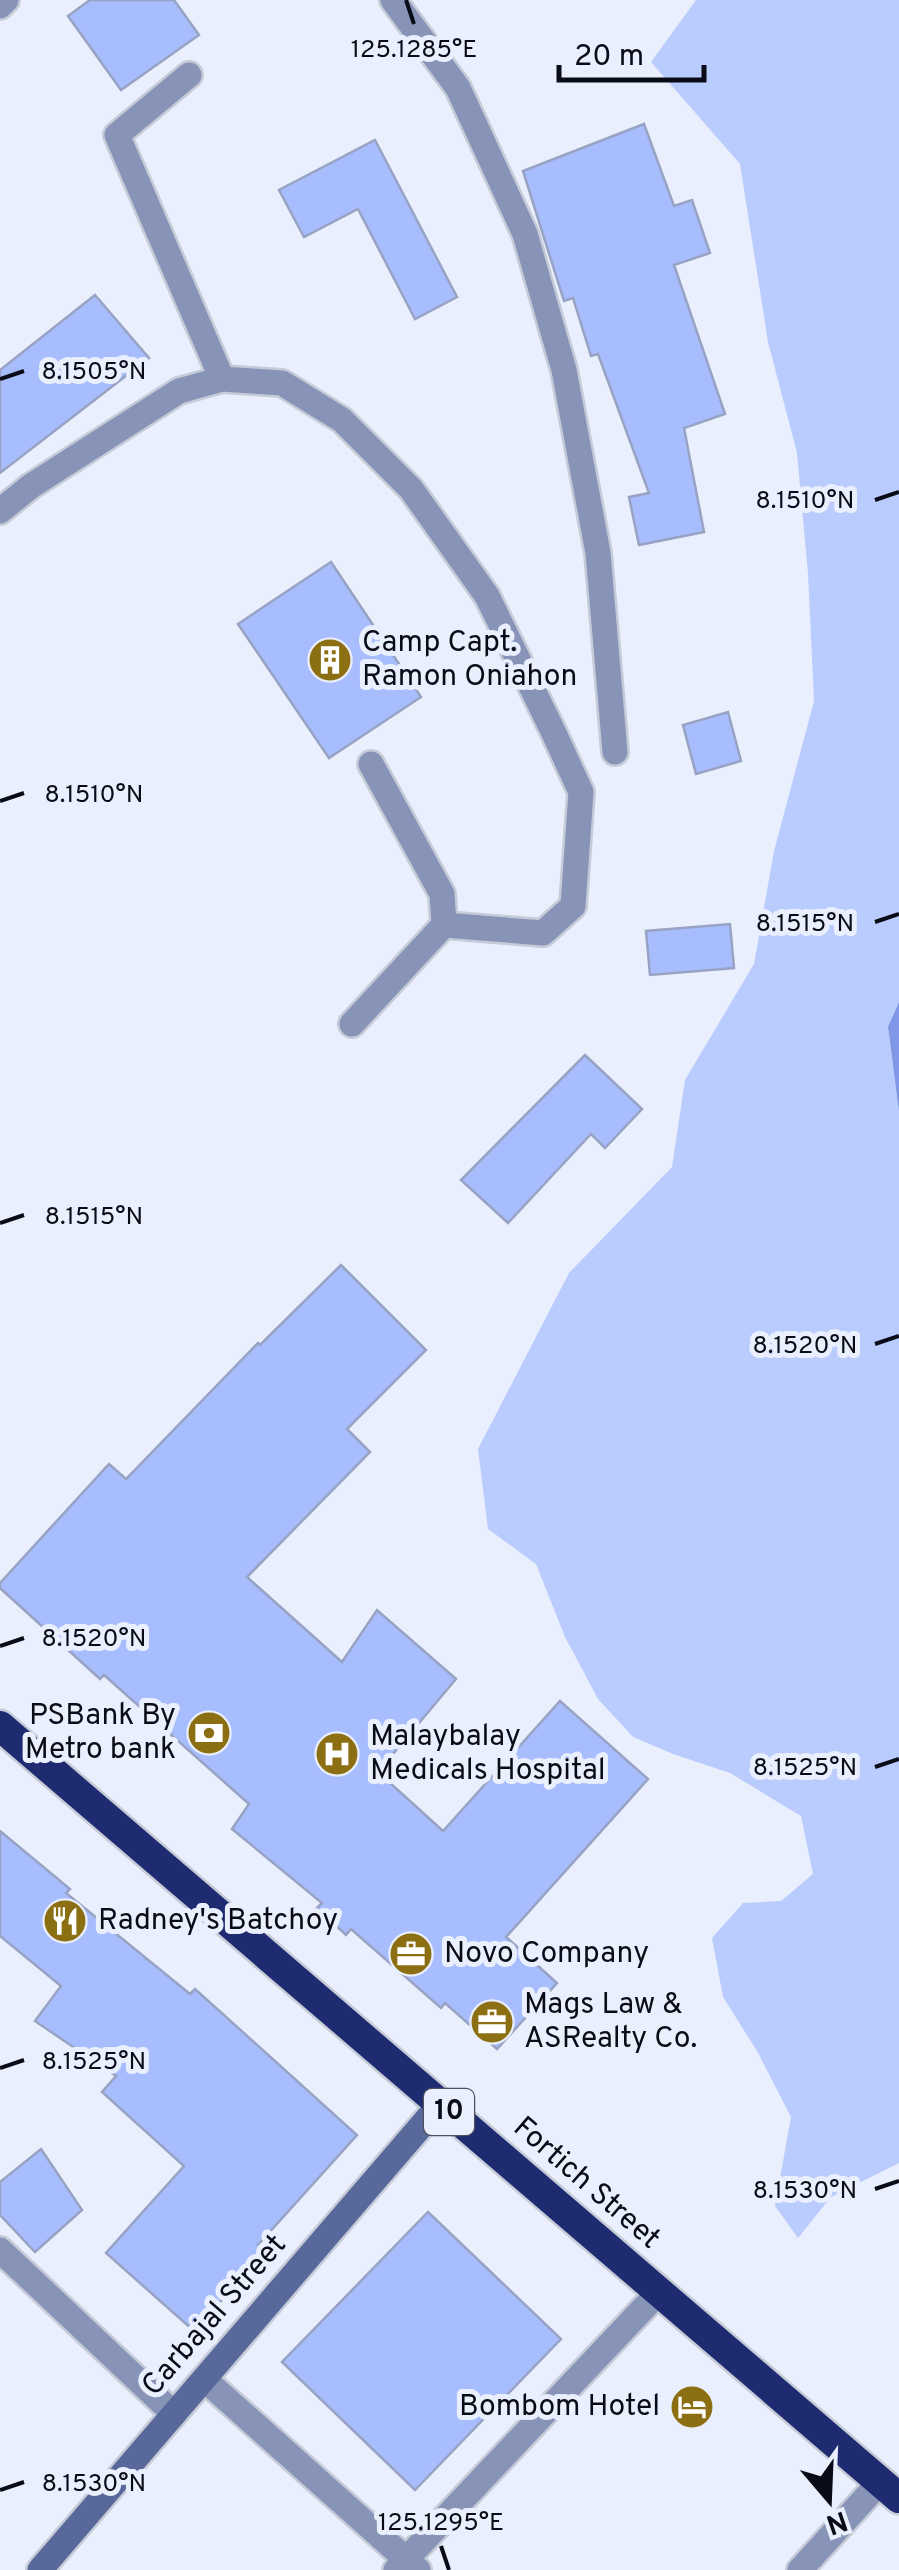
<svg xmlns="http://www.w3.org/2000/svg" width="899" height="2570" font-family="Overpass,sans-serif">
	<style>
		.green { fill: #bacbfe }
		.water { fill: #7f97e6 }
		.building { fill: #a7bdfe; stroke: #98a3c4; stroke-width: 2.5 }
		.lines { fill: none; stroke-linecap: round; stroke-linejoin: round }
		.lane-casing { stroke: #c6cbd8; stroke-width: 30 }
		.street-casing { stroke: #c6cbd8; stroke-width: 30 }
		.secondary-casing { stroke: #c6cbd8; stroke-width: 30 }
		.highway-casing { stroke: #c6cbd8; stroke-width: 35 }
		.lane { stroke: #8894b7; stroke-width: 25 }
		.street { stroke: #8894b7; stroke-width: 25 }
		.secondary { stroke: #58689a; stroke-width: 25 }
		.highway { stroke: #1e2b70; stroke-width: 30 }
		.ticks { fill: none; stroke: #090c17; stroke-width: 4 }
		.labels { text-anchor: middle; dominant-baseline: central; stroke-width: 10; stroke-linejoin: round; paint-order: stroke }
		.shield { fill: #eaeffd; stroke: #4c505c; stroke-width: 2.5 }
		.shield-label { font-size: 28px; font-weight: bold; fill: #090c17 }
		.poi-label { font-size: 30px; fill: #090c17; stroke: #eaeffd; text-anchor: start }
		.street-label { font-size: 30px; fill: #090c17; stroke: #eaeffd }
		.ticks-label { font-size: 25px; text-anchor: middle; fill: #090c17; stroke: #eaeffd; stroke-width: 10; stroke-linejoin: round; paint-order: stroke }
	</style>
	<rect width="100%" height="100%" fill="#eaeffd"/>
	<!-- green -->
	<path class="green" d="M 696,0 L 899,0 L 899,1002 L 888,1028 L 899,1112 L 899,2163 L 831,2197 L 798,2238 L 775,2206 L 791,2117 L 757,2051 L 723,1997 L 712,1938 L 743,1903 L 781,1901 L 813,1874 L 801,1816 L 730,1773 L 673,1754 L 633,1737 L 598,1699 L 565,1637 L 536,1564 L 488,1529 L 478,1449 L 569,1273 L 672,1167 L 685,1080 L 754,964 L 774,851 L 814,701 L 808,573 L 797,453 L 768,342 L 740,164 L 651,62 Z"/>
	<!-- water -->
	<path class="water" d="M 899,1002 L 899,1112 L 888,1027 Z"/>
	<!-- building -->
	<path class="building" d="M 90,0 L 174,0 L 199,35 L 121,90 L 68,16 Z
		M 644,124 L 674,206 L 692,200 L 710,253 L 674,265 L 725,414 L 684,428 L 704,532 L 639,545 L 629,497 L 649,493 L 598,354 L 591,356 L 573,298 L 564,301 L 523,171 Z
		M 375,140 L 457,297 L 415,319 L 358,209 L 304,237 L 279,190 Z
		M 95,295 L 149,358 L 0,473 L 0,370 Z
		M 331,562 L 421,697 L 329,758 L 238,624 Z
		M 728,712 L 741,761 L 696,774 L 683,725 Z
		M 730,924 L 734,968 L 650,975 L 646,931 Z
		M 585,1055 L 642,1109 L 605,1148 L 591,1134 L 508,1223 L 461,1180 Z
		M 341,1265 L 426,1350 L 347,1429 L 370,1452 L 247,1577 L 342,1662 L 377,1610 L 456,1679 L 378,1772 L 443,1831 L 560,1701 L 648,1779 L 506,1937 L 557,1983 L 497,2049 L 445,2003 L 441,2008 L 351,1929 L 346,1935 L 317,1908 L 322,1903 L 232,1829 L 249,1804 L 104,1675 L 100,1679 L 0,1588 L 0,1583 L 109,1464 L 126,1479 L 258,1343 L 260,1345 Z
		M 0,1831 L 70,1889 L 66,1893 L 190,1994 L 195,1989 L 357,2135 L 258,2245 L 265,2252 L 194,2331 L 106,2253 L 184,2166 L 102,2092 L 116,2076 L 35,2021 L 61,1986 L 0,1936 Z
		M 41,2149 L 82,2210 L 35,2252 L 0,2215 L 0,2182 Z
		M 428,2212 L 561,2339 L 415,2490 L 282,2362 Z"/>
	<g class="lines">
		<defs>
			<path id="lane" d="M 189,75 L 117,135 L 222,379
				M 0,511 L 31,486 L 179,391 L 222,379 L 282,383 L 342,420 L 411,489 L 487,596 L 552,729 L 581,792 L 573,906 L 543,933 L 444,925 L 352,1024
				M 371,764 L 442,894 L 444,925"/>
			<path id="street" d="M 393,0 L 458,88 L 525,234 L 564,370 L 598,553 L 615,752
				M 0,6 L 6,0
				M 0,2250 L 174,2414
				M 204,2379 L 418,2570
				M 396,2570 L 659,2292
				M 800,2570 L 880,2482"/>
			<path id="secondary" d="M 40,2570 L 440,2104"/>
			<path id="highway" d="M 0,1726 L 899,2498"/>
		</defs>
		<!-- lane casing -->
		<use href="#lane" class="lane-casing"/>
		<!-- street casing -->
		<use href="#street" class="street-casing"/>
		<!-- secondary casing -->
		<use href="#secondary" class="secondary-casing"/>
		<!-- highway casing -->
		<use href="#highway" class="highway-casing"/>
		<!-- lane -->
		<use href="#lane" class="lane"/>
		<!-- street -->
		<use href="#street" class="street"/>
		<!-- secondary -->
		<use href="#secondary" class="secondary"/>
		<!-- highway -->
		<use href="#highway" class="highway"/>
	</g>
	<!-- ticks -->
	<path class="ticks" d="M 406,0 L 414,24M 0,379 L 24,371M 875,500 L 899,492M 0,801 L 24,793M 875,922 L 899,914M 0,1223 L 24,1215M 875,1344 L 899,1336M 0,1646 L 24,1638M 875,1767 L 899,1759M 0,2068 L 24,2060M 875,2189 L 899,2181M 0,2490 L 24,2482M 441,2546 L 449,2570"/>
	<!-- icons -->
	<defs>
		<symbol id="building-disc" viewBox="-11 -11 22 22"><circle r="9.5" fill="#8c6f12" stroke="#eaeffd"/><path d="M-4-6H4V6H1V3H-1V6H-4ZM-2.5-4.3h1.7v1.8h-1.7ZM.8-4.3h1.7v1.8H.8ZM-2.5-1h1.7V.8h-1.7ZM.8-1h1.7V.8H.8Z" fill="#fff"/></symbol>
		<symbol id="bank-disc" viewBox="-11 -11 22 22"><circle r="9.5" fill="#8c6f12" stroke="#eaeffd"/><path d="M-6-4H6V4H-6ZM0-2.3a2.3 2.3 0 1 0 0 4.6a2.3 2.3 0 1 0 0-4.6Z" fill="#fff"/></symbol>
		<symbol id="hospital-disc" viewBox="-11 -11 22 22"><circle r="9.5" fill="#8c6f12" stroke="#eaeffd"/><path d="M-5-5h3v3.5h4V-5h3V5h-3V1.5h-4V5h-3Z" fill="#fff"/></symbol>
		<symbol id="restaurant-disc" viewBox="-11 -11 22 22"><circle r="9.5" fill="#8c6f12" stroke="#eaeffd"/><path d="M-5-6h1v4h1v-4h1v4h1v-4h1v5L-1.5 .5V6h-2V.5L-5-1ZM5-6V6H3V1.5H1.5Q1.5-4 5-6Z" fill="#fff"/></symbol>
		<symbol id="office-disc" viewBox="-11 -11 22 22"><circle r="9.5" fill="#8c6f12" stroke="#eaeffd"/><path d="M-6-3h4V-5.5h4V-3h4V5H-6ZM-1-4.5V-3h2v-1.5ZM-6 0V1H6V0Z" fill="#fff"/></symbol>
		<symbol id="hotel-disc" viewBox="-11 -11 22 22"><circle r="9.5" fill="#8c6f12" stroke="#eaeffd"/><path d="M-6-4.5h1.5V1H6V5H4.5V3h-9V5H-6ZM-4 0a1.8 1.8 0 1 1 3.6 0ZM.5 0V-2.5h3Q6-2.5 6 0Z" fill="#fff"/></symbol>
	</defs>
	<g fill-rule="evenodd">
		<use href="#building-disc" x="305" y="635" width="50" height="50"/>
		<use href="#bank-disc" x="184" y="1708" width="50" height="50"/>
		<use href="#hospital-disc" x="312" y="1729" width="50" height="50"/>
		<use href="#restaurant-disc" x="40" y="1896" width="50" height="50"/>
		<use href="#office-disc" x="386" y="1929" width="50" height="50"/>
		<use href="#office-disc" x="467" y="1997" width="50" height="50"/>
		<use href="#hotel-disc" x="667" y="2382" width="50" height="50"/>
	</g>
	<g class="labels">
		<!-- shield labels -->
		<rect class="shield" x="424" y="2089" width="50" height="46" rx="8"/>
		<g class="shield-label">
			<text x="449" y="2112">10</text>
		</g>
		<!-- poi labels -->
		<g class="poi-label">
			<text x="362" y="643">Camp Capt.<tspan x="362" dy="34">Ramon Oniahon</tspan></text>
			<text x="176" y="1716" text-anchor="end">PSBank By<tspan x="176" dy="34">Metro bank</tspan></text>
			<text x="370" y="1737">Malaybalay<tspan x="370" dy="34">Medicals Hospital</tspan></text>
			<text x="98" y="1921">Radney's Batchoy</text>
			<text x="444" y="1954">Novo Company</text>
			<text x="524" y="2005">Mags Law &amp;<tspan x="524" dy="34">ASRealty Co.</tspan></text>
			<text x="660" y="2407" text-anchor="end">Bombom Hotel</text>
		</g>
		<!-- street labels -->
		<g class="street-label">
			<text transform="translate(586 2184) rotate(41)">Fortich Street</text>
			<text transform="translate(215 2316) rotate(-49)">Carbajal Street</text>
		</g>
	</g>
	<g class="ticks-label">
		<text x="414" y="57">125.1285°E</text>
		<text x="94" y="379">8.1505°N</text>
		<text x="805" y="508">8.1510°N</text>
		<text x="94" y="802">8.1510°N</text>
		<text x="805" y="931">8.1515°N</text>
		<text x="94" y="1224">8.1515°N</text>
		<text x="805" y="1353">8.1520°N</text>
		<text x="94" y="1646">8.1520°N</text>
		<text x="805" y="1775">8.1525°N</text>
		<text x="94" y="2069">8.1525°N</text>
		<text x="805" y="2198">8.1530°N</text>
		<text x="94" y="2491">8.1530°N</text>
		<text x="441" y="2530">125.1295°E</text>
	</g>
	<!-- north arrow -->
	<g transform="translate(829 2500) rotate(161)" stroke="#eaeffd" stroke-width="8" paint-order="stroke">
	<path d="M0-8L18 38L0 25L-18 38Z" fill="#090c17"/>
	<text y="-15" font-size="28" font-weight="bold" text-anchor="middle" fill="#090c17">N</text>
	</g>
	<!-- scale -->
	<path d="M559 65v15h145v-15" fill="none" stroke="#090c17" stroke-width="5"/>
	<text x="574" y="65" font-size="30" fill="#090c17" stroke="#eaeffd" stroke-width="8" paint-order="stroke">20 m</text>
</svg>
